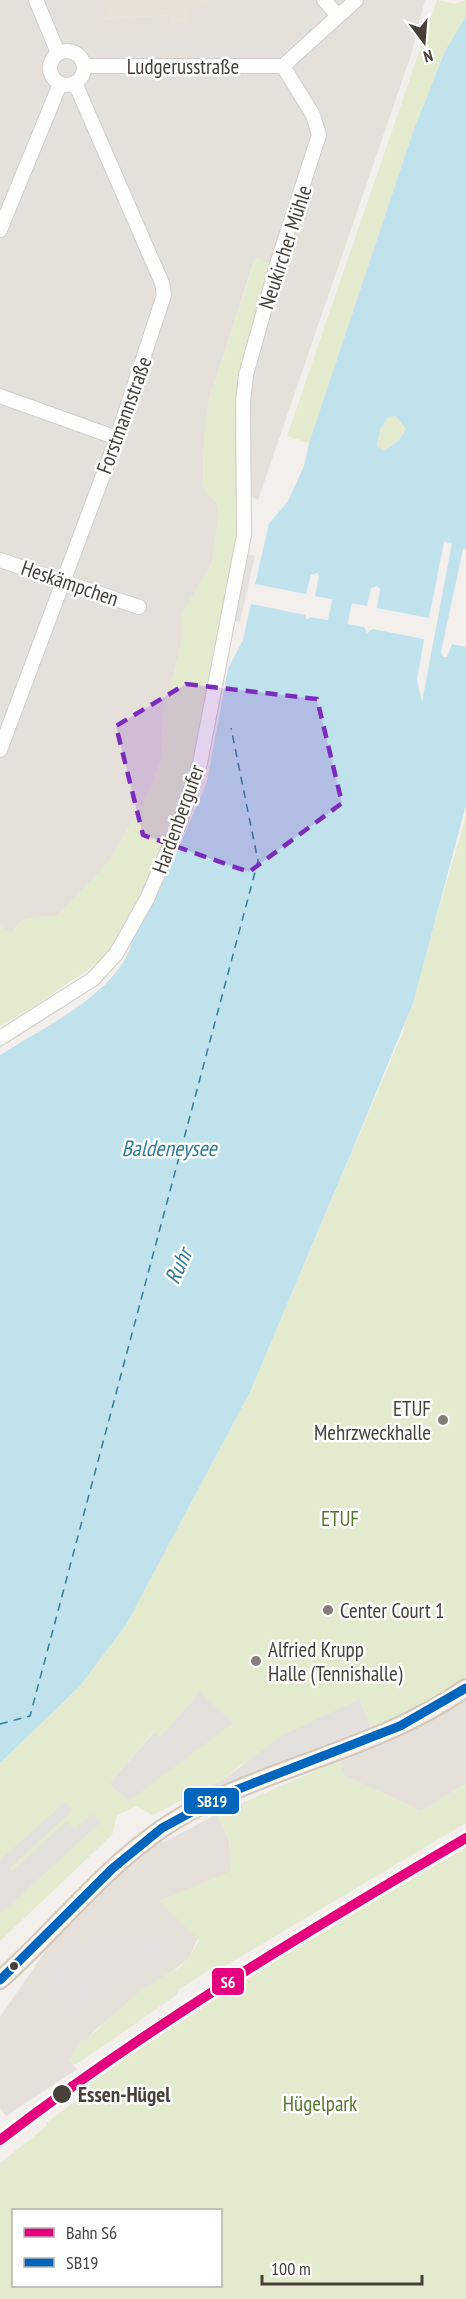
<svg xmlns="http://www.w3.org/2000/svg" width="466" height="2299" font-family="'PT Sans Narrow',sans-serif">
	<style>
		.residential { fill: #e5e0da }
		.education { fill: #e8e1d8 }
		.green { fill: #e4eace; fill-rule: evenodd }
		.parking { fill: #e4e0dd }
		.water { fill: #c0e2ed; fill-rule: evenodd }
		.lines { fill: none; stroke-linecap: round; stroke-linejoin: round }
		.river { stroke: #c0e2ed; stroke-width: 20 }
		.ferry { stroke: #307d98; stroke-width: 1.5; stroke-dasharray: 8 6; stroke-linecap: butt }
		.minor-casing { stroke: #d0cdca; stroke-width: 16 }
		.major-casing { stroke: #d3c7ba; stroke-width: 20 }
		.minor { stroke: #fdfdfc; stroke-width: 14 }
		.major { stroke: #f1ece5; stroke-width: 16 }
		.bus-1-casing { stroke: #fff; stroke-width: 14 }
		.bus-1 { stroke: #0065bd; stroke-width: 9 }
		.rail-1-casing { stroke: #fff; stroke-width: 15 }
		.rail-1 { stroke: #e6007e; stroke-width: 10 }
		.marked { fill: #7b2cbf; fill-opacity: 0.2; stroke: #7b2cbf; stroke-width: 4.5; stroke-dasharray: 12 8; stroke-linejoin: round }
		.poi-dot { fill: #847d77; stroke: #fff; stroke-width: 2 }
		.bus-dot { fill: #483f38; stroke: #fff; stroke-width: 2 }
		.labels { text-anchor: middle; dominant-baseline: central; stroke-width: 5; stroke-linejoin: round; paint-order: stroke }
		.street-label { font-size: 21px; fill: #483f38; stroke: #fff }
		.poi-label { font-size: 21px; fill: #483f38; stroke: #fff; text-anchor: start }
		.park-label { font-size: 21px; fill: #55782d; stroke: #fff }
		.stop-label { font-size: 21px; font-weight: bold; fill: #483f38; stroke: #fff; text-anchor: start }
		.water-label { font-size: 22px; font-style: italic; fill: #307d98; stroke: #fff }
		.line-badge { stroke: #fff; stroke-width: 2 }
		.badge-label { font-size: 16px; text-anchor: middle; font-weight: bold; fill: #fff }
	</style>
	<rect width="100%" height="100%" fill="#f2efec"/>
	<!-- residential -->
	<path class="residential" d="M 0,0 L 104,0 L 109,10 L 103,19 L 171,15 L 172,22 L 189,21 L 189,9 L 206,0 L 425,0 L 411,55 L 258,500 L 239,490 L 255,258 L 209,400 L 204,439 L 203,486 L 217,504 L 219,515 L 212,563 L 181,616 L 181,644 L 163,718 L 161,759 L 147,796 L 108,863 L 58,915 L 19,923 L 11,934 L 0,924 Z
		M 466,1698 L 466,1784 L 421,1811 L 345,1776 L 338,1761 L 436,1718 Z
		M 217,1814 L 229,1840 L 231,1871 L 188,1959 L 96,2029 L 69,2060 L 77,2069 L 6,2116 L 0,2108 L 0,2017 L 53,1940 L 151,1840 L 164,1842 Z"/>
	<!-- education -->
	<path class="education" d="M 104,0 L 206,0 L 189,9 L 189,21 L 172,22 L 171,15 L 102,19 L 109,10 Z"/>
	<!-- green -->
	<path class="green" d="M 437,0 L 455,4 L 466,0 L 466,16 L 445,51 L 413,132 L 309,443 L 287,436 Z
		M 256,257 L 271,264 L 240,375 L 240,528 L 195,761 L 176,823 L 143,894 L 106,957 L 32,1008 L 0,1026 L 0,924 L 11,934 L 19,923 L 27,918 L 58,915 L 108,863 L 147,796 L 161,759 L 163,718 L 181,644 L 181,616 L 212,563 L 219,515 L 217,504 L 203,486 L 204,439 L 209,400 Z
		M 396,416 L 406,429 L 399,440 L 384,451 L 377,446 L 380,429 L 388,417 Z
		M 466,816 L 466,1677 L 417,1711 L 371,1729 L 360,1699 L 238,1767 L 224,1779 L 153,1815 L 136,1806 L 117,1815 L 112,1835 L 0,1941 L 0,1763 L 79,1687 L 126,1625 L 250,1392 L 403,1032 ZM 200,1692 L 129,1801 L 109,1784 L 153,1732 L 160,1737 Z
		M 338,1761 L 345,1776 L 421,1811 L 466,1784 L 466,1823 L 213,1973 L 210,1969 L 178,1990 L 178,1994 L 77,2064 L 72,2064 L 69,2061 L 81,2040 L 86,2040 L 142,1989 L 180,1967 L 188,1959 L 199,1940 L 159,1901 L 231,1871 L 229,1840 L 217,1814 Z
		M 466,1848 L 466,2299 L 0,2299 L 0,2163 L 47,2126 L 46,2123 L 91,2090 L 86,2082 C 208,1998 336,1921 466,1848 ZM 220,2210 L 220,2286 L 14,2286 L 14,2210 Z"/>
	<!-- parking -->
	<path class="parking" d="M 246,554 L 255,556 L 240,622 L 232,620 Z
		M 114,957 L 119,961 L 99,984 L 0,1048 L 0,1038 Z
		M 200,1692 L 233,1723 L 129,1801 L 109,1784 L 154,1732 L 160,1737 Z
		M 360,1699 L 371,1729 L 185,1806 L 181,1800 L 224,1779 L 283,1735 Z
		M 65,1802 L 73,1810 L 10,1868 L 12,1871 L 67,1821 L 74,1829 L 93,1814 L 101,1822 L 0,1914 L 0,1860 Z
		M 116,1933 L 138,1952 L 156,1936 L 169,1950 L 169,1956 L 148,1974 L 139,1974 L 125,1959 L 76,2007 L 47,1977 L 76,1946 L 81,1951 L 97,1936 L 101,1940 L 107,1935 L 110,1938 Z"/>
	<!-- water -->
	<path class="water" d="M 466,16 L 466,549 L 463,549 L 441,652 L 443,657 L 447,657 L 452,644 L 466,647 L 466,805 L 413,1003 L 354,1146 L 250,1392 L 126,1625 L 79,1687 L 0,1763 L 0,1055 C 42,1028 119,993 132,942 L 176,854 L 207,782 L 228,669 L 243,640 L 251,604 L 305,615 L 307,620 L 310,617 L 364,627 L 367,633 L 372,629 L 424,639 L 417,680 L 422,702 L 452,543 L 444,542 L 429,618 L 377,608 L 380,589 L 377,586 L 371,588 L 367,606 L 315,596 L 319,576 L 317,573 L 311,575 L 306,594 L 255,584 L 269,524 L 288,501 L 304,466 L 309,443 L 413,132 L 445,51 ZM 396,416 L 406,429 L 399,440 L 384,451 L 377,446 L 380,429 L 388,417 Z"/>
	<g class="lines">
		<!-- river -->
		<path class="river" d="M 332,647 L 348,576"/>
		<!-- ferry -->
		<path class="ferry" d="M 0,1724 L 30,1716 L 258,861 L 231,728"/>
		<defs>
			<path id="minor" d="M 36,0 L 58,53
				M 324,0 L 338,16
				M50 68a17 17 0 1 1 34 0a17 17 0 1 1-34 0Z
				M 84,66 L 283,66
				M 283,66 L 356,0
				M 0,230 L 60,84
				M 0,396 L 117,438
				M 0,560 L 139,607
				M 0,750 L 117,438 L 164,295 L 162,283 L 75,83
				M 0,1038 L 93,979 L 116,954 L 147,899 L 180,822 L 200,763 L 244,535 L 243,402 L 246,375 L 278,261 L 319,135 L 313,115 L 283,66"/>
			<path id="major" d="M 0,1980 C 62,1925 115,1852 189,1812 C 279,1764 382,1747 466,1688"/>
		</defs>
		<!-- minor casing -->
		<use href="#minor" class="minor-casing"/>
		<!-- major casing -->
		<use href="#major" class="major-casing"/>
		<!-- minor -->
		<use href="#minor" class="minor"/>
		<!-- major -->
		<use href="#major" class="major"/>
		<defs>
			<path id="bus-1" d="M 0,1980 L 113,1868 L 162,1828 L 223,1795 L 400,1726 L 466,1688"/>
		</defs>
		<!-- bus-1 casing -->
		<use href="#bus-1" class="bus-1-casing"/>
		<!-- bus-1 -->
		<use href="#bus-1" class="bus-1"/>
		<defs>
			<path id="rail-1" d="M 0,2140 C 147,2027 306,1932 466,1838"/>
		</defs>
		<!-- rail-1 casing -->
		<use href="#rail-1" class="rail-1-casing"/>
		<!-- rail-1 -->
		<use href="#rail-1" class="rail-1"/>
	</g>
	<!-- marked area -->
	<path class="marked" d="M 186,684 L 317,699 L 342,803 L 249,872 L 143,835 L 116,726 Z"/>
	<!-- markers -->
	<g class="poi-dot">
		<circle cx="443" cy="1420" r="6"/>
		<circle cx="328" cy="1610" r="6"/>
		<circle cx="256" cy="1661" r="6"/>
	</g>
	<g class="bus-dot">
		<circle cx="14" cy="1966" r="5"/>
		<circle cx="62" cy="2094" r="10"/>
	</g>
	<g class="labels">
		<!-- street labels -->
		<g class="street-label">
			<text x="183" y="66">Ludgerusstraße</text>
			<text transform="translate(285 247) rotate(-72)">Neukircher Mühle</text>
			<text transform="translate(124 415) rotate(-70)">Forstmannstraße</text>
			<text transform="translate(70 583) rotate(19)">Heskämpchen</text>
			<text transform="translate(178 819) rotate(-70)">Hardenbergufer</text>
		</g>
		<!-- poi labels -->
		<g class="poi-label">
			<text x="431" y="1408" text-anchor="end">ETUF<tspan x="431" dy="24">Mehrzweckhalle</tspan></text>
			<text x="340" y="1610">Center Court 1</text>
			<text x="268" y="1649">Alfried Krupp<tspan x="268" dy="24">Halle (Tennishalle)</tspan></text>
		</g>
		<!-- park labels -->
		<g class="park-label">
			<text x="340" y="1518">ETUF</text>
			<text x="320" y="2103">Hügelpark</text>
		</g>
		<!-- stop labels -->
		<g class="stop-label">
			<text x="78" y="2094">Essen-Hügel</text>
		</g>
		<!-- water labels -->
		<g class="water-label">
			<text x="169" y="1148">Baldeneysee</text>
			<text transform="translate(178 1266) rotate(-66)">Ruhr</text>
		</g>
	</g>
	<g class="line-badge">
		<rect x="183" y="1787" width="57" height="28" rx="6" fill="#0065bd"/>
		<rect x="211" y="1967" width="34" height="29" rx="6" fill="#e6007e"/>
	</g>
	<g class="badge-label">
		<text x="212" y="1807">SB19</text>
		<text x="228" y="1988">S6</text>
	</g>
	<!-- legend -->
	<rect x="12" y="2209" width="210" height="78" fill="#ffffff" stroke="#b6b2af" stroke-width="1.5"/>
	<rect x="24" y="2228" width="30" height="9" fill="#e6007e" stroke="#b6b2af" stroke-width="1.5"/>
	<text x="66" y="2239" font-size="18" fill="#483f38">Bahn S6</text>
	<rect x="24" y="2258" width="30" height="9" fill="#0065bd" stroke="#b6b2af" stroke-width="1.5"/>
	<text x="66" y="2269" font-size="18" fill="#483f38">SB19</text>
	<!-- north arrow -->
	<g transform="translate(424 42) rotate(164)" stroke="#ffffff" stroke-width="4.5" paint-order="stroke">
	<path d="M0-4.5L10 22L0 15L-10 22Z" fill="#483f38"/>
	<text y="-9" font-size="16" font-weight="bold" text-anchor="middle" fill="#483f38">N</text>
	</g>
	<!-- scale -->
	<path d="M262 2275v9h160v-9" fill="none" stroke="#483f38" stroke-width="3"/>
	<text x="271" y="2275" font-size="18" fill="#483f38" stroke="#ffffff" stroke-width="4.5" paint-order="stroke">100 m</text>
</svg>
